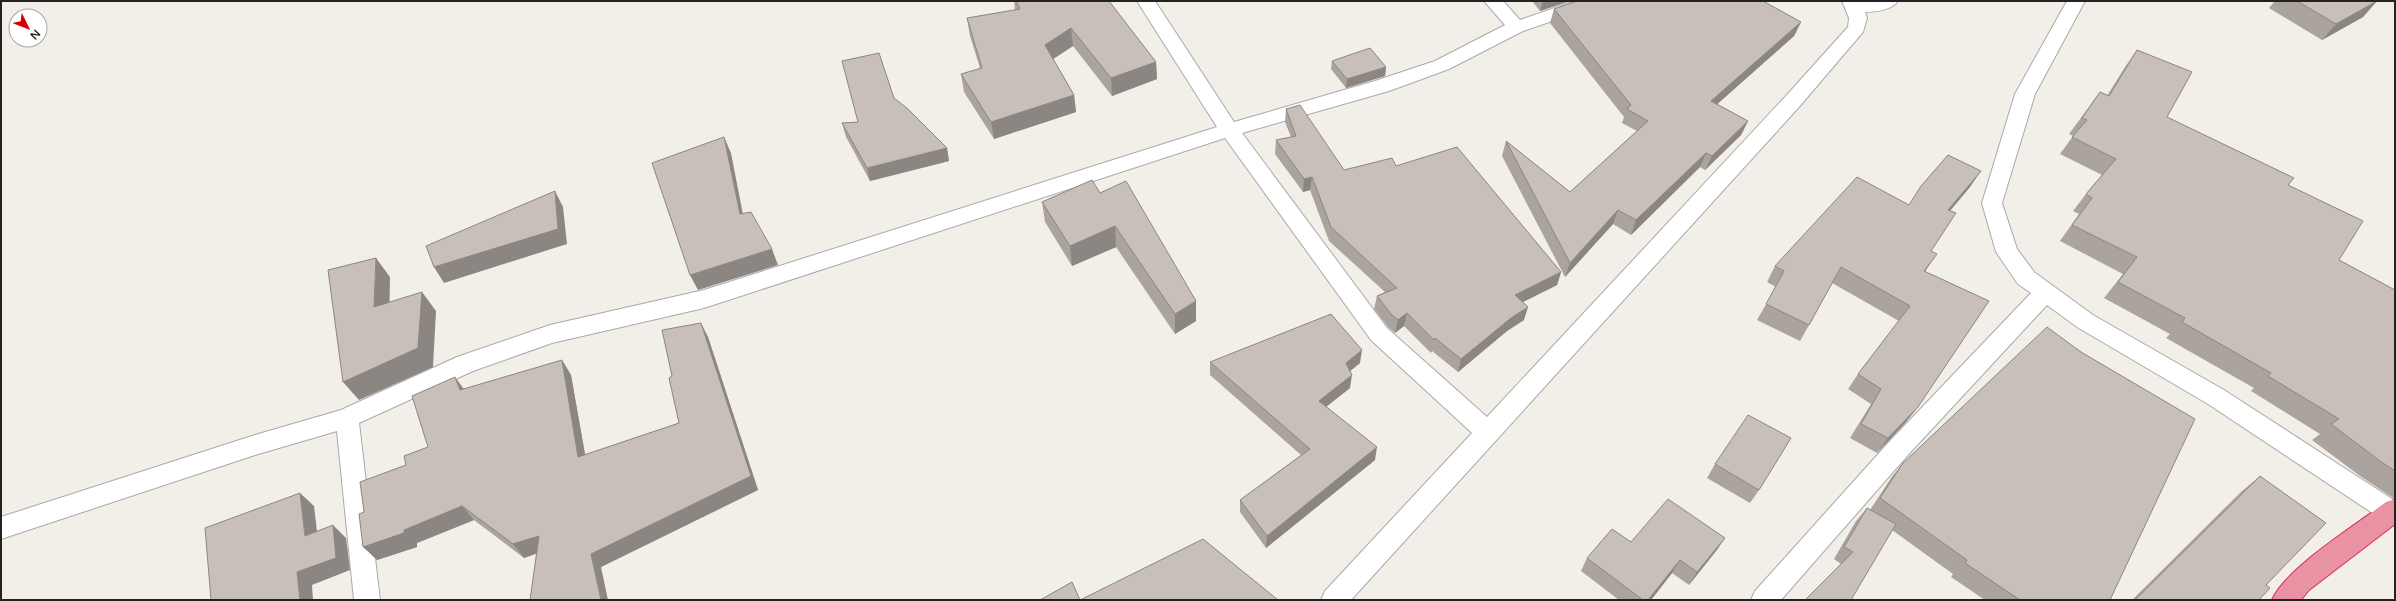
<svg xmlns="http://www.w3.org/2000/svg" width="2396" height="601" font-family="'Varela Round',sans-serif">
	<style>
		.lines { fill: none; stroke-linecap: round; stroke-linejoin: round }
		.minor-casing { stroke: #a9a9a9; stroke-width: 2 }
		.highway-casing { stroke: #dc2a67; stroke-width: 2 }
		.minor { fill: #fff; fill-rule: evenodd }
		.highway { fill: #e892a2; fill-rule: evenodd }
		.wall { fill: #aba49e }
		.shaded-wall { fill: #8b8681 }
		.building { fill: #c7bfb8; stroke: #8b8681 }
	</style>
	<rect width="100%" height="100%" fill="#f2efe9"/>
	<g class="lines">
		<defs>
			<path id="minor" d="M 1137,1 L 1155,1 L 1234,122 L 1375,81 L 1435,61 L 1505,25 L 1484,1 L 1503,1 L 1520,20 L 1575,1 L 1602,1 L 1599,5 L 1523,31 L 1449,69 L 1389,91 L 1242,133 L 1387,328 L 1487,417 L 1785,97 L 1848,27 L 1849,18 L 1842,1 L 1898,1 C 1892,10 1875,12 1865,12 L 1867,18 L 1863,32 L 1799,107 L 1351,600 L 1321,600 L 1325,591 L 1472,433 L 1371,340 L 1225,138 L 704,308 L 552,343 L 473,371 L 359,423 L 380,600 L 354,600 L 337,431 L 255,455 L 1,539 L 1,517 L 255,435 L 341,410 L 457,357 L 550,325 L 704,290 L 1217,127 Z
				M 2067,1 L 2085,1 L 2035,94 L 2002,203 L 2017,249 L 2034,272 L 2093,315 L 2224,390 L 2395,501 L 2395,522 L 2383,520 L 2208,404 L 2077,327 L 2047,305 L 1907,456 L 1781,600 L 1751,600 L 1755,591 L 1889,442 L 2031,293 L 2018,284 L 1996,252 L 1982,203 L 2015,94 Z"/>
			<path id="highway" d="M 2395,499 L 2395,524 L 2309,590 L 2301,600 L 2272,600 C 2286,568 2356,525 2386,502 Z"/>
		</defs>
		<!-- minor casing -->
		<use href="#minor" class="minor-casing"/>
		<!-- highway casing -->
		<use href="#highway" class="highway-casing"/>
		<!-- minor -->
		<use href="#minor" class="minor"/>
		<!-- highway -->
		<use href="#highway" class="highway"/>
	</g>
	<!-- wall -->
	<path class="wall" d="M 1014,1 L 1109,1 L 1156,62 L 1157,79 L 1112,96 L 1073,46 L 1053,59 L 1074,95 L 1076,112 L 994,139 L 964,92 L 961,74 L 980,68 L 970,36 L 967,18 L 1015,10 Z
		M 1532,1 L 1570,1 L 1540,11 Z
		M 2275,1 L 2377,1 L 2363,17 L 2322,40 L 2269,8 Z
		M 1554,9 L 1801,22 L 1794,36 L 1717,104 L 1748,121 L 1741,135 L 1705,170 L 1700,167 L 1631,235 L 1613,224 L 1565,277 L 1502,156 L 1506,141 L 1570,192 L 1637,131 L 1622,123 L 1624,117 L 1550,23 Z
		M 2137,50 L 2167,117 L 2288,185 L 2339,260 L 2395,290 L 2395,496 L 2393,498 L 2360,476 L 2312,440 L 2320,434 L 2251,391 L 2254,388 L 2166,338 L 2170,334 L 2104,298 L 2123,274 L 2060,241 L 2079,214 L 2073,211 L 2086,194 L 2102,175 L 2060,154 L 2073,136 L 2069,134 L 2100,92 L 2107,96 L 2125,67 Z
		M 1332,61 L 1386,67 L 1385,76 L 1346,88 L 1331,69 Z
		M 894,98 L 947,148 L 949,161 L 870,181 L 846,137 L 842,123 L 858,122 Z
		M 1286,109 L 1344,170 L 1396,166 L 1561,272 L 1557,285 L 1523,302 L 1524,320 L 1507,331 L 1458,372 L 1432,351 L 1431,353 L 1404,326 L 1395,333 L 1388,327 L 1374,309 L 1377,296 L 1385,292 L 1329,241 L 1310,190 L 1303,192 L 1275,154 L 1276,140 L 1291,137 L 1285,122 Z
		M 1970,187 L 1950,211 L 1931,251 L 1925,272 L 1906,422 L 1877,453 L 1850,438 L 1871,404 L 1848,389 L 1858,374 L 1899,321 L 1832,283 L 1809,325 L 1800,341 L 1757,320 L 1776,287 L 1767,282 L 1775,266 Z
		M 1100,193 L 1196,321 L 1175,334 L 1116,247 L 1072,266 L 1045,222 L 1042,202 Z
		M 708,337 L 758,490 L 601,567 L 537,553 L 524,558 L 474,520 L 417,543 L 417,547 L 377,560 L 364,512 L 406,465 L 428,447 L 464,389 L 562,360 L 571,375 L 585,455 L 679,423 L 672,376 Z
		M 1210,362 L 1360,363 L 1350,371 L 1350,388 L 1326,407 L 1375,460 L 1266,548 L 1240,512 L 1240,500 L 1301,455 L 1210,375 Z
		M 1903,463 L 2110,600 L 1985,600 L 1951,577 L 1953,574 L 1892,530 L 1841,564 L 1834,559 L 1856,521 L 1867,508 L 1870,510 L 1891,478 Z
		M 1715,464 L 1759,490 L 1750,503 L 1707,478 Z
		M 2260,476 L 2259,600 L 2132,600 L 2242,491 Z
		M 1725,538 L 1716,551 L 1689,585 L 1672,573 L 1651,600 L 1619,600 L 1581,571 L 1587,558 L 1631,542 Z"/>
	<!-- shaded-wall -->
	<path class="shaded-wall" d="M 1543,1 L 1570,1 L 1540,11 Z
		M 2377,1 L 2363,17 L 2322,40 L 2336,24 Z
		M 1801,22 L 1794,36 L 1705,115 L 1711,101 Z
		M 1071,28 L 1073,46 L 1047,63 L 1045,45 Z
		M 1156,62 L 1157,79 L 1112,96 L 1111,78 Z
		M 1386,67 L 1385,76 L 1346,88 L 1347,79 Z
		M 1074,95 L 1076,112 L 994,139 L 991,122 Z
		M 1748,121 L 1741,135 L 1705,170 L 1712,156 Z
		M 724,137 L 731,153 L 746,230 L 740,214 Z
		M 947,148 L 949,161 L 870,181 L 867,168 Z
		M 1706,153 L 1700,167 L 1631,235 L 1636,220 Z
		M 1981,171 L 1970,187 L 1937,226 L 1948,210 Z
		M 1312,177 L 1310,190 L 1303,192 L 1304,179 Z
		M 555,191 L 563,207 L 567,244 L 444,283 L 434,267 Z
		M 1618,210 L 1613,224 L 1565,277 L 1570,263 Z
		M 1115,226 L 1116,247 L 1072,266 L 1070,246 Z
		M 772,249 L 778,265 L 698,290 L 690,275 Z
		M 1937,254 L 1926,270 L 1913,287 L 1924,271 Z
		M 376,258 L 390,277 L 389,326 L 374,307 Z
		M 1561,272 L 1557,285 L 1511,308 L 1515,295 Z
		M 422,292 L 436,311 L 433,367 L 359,400 L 343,382 Z
		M 1196,301 L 1196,321 L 1175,334 L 1175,314 Z
		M 1528,307 L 1524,320 L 1507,331 L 1458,372 L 1461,359 L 1511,318 Z
		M 1407,313 L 1404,326 L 1395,333 L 1398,320 Z
		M 701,323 L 708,337 L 758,490 L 601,567 L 608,600 L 601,600 L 591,554 L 751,476 Z
		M 1362,350 L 1360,363 L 1344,376 L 1346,363 Z
		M 562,360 L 571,375 L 588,471 L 578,457 Z
		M 1352,375 L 1350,388 L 1317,414 L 1319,401 Z
		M 455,377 L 466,392 L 460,390 Z
		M 1918,407 L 1906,422 L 1877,453 L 1888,438 Z
		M 1377,447 L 1375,460 L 1266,548 L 1267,536 Z
		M 300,493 L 314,506 L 319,548 L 305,536 Z
		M 462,506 L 474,520 L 417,543 L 417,547 L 377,560 L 363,547 L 404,530 Z
		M 333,525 L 346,538 L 350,570 L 312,585 L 313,600 L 300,600 L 297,572 Z
		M 539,536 L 550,549 L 524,558 L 513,544 Z
		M 1725,538 L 1716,551 L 1689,585 L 1697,572 Z
		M 1680,560 L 1672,573 L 1651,600 L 1648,600 Z"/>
	<!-- building -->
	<path class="building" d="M 1016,1 L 1109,1 L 1156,62 L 1111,78 L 1071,28 L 1045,45 L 1074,95 L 991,122 L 961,74 L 982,68 L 967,18 L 1020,9 Z
		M 1577,1 L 1763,1 L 1801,22 L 1711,101 L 1748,121 L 1712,156 L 1706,153 L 1636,220 L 1618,210 L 1570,263 L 1506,141 L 1570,192 L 1648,121 L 1627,109 L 1631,105 L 1554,9 Z
		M 2297,1 L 2377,1 L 2336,24 Z
		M 1370,48 L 1386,67 L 1347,79 L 1332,61 Z
		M 2137,50 L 2192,72 L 2167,117 L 2294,178 L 2288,185 L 2363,221 L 2339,260 L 2395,290 L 2395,471 L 2380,461 L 2331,424 L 2339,419 L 2268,376 L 2271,373 L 2182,322 L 2185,318 L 2118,282 L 2137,257 L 2072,225 L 2092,198 L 2086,194 L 2116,159 L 2072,137 L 2087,120 L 2082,118 L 2100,92 L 2109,96 Z
		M 879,53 L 894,98 L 908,109 L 947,148 L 867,168 L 842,123 L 858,122 L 842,61 Z
		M 1300,105 L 1344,170 L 1392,158 L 1396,166 L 1457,147 L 1561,272 L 1515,295 L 1528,307 L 1511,318 L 1461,359 L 1435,338 L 1434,340 L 1407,313 L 1398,320 L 1391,314 L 1377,296 L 1397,288 L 1331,227 L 1312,177 L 1304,179 L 1276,140 L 1296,136 L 1286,109 Z
		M 724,137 L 740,214 L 751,212 L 772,249 L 690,275 L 652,163 Z
		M 1948,155 L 1981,171 L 1948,210 L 1956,213 L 1931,251 L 1937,254 L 1924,271 L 1989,301 L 1918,407 L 1888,438 L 1861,424 L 1881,389 L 1858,374 L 1910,306 L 1841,267 L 1809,325 L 1766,304 L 1784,271 L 1775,266 L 1857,177 L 1909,205 L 1921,186 Z
		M 1092,180 L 1100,193 L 1126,181 L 1196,301 L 1175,314 L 1115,226 L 1070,246 L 1042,202 Z
		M 555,191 L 558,229 L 434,267 L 426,246 Z
		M 376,258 L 374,307 L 422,292 L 418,348 L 343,382 L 328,270 Z
		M 1331,314 L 1362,350 L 1346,363 L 1352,375 L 1319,401 L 1377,447 L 1267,536 L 1240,500 L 1310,449 L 1210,362 Z
		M 701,323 L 751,476 L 591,554 L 601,600 L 530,600 L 539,536 L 513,544 L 462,506 L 404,530 L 404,533 L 363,547 L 359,514 L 364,512 L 360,482 L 406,465 L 404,456 L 428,447 L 412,396 L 455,377 L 460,390 L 562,360 L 578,457 L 679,423 L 669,378 L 672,376 L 662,330 Z
		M 2047,327 L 2081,352 L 2195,419 L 2110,600 L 2020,600 L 1965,563 L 1967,560 L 1880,498 L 1903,463 Z
		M 1748,415 L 1791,438 L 1759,490 L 1715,464 Z
		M 2260,476 L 2326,523 L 2266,585 L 2270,588 L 2259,600 L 2135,600 Z
		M 300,493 L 305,536 L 333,525 L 336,558 L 297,572 L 300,600 L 211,600 L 205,528 Z
		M 1668,499 L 1725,538 L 1697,572 L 1680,560 L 1648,600 L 1643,600 L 1587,558 L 1612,529 L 1631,542 Z
		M 1867,508 L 1896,524 L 1851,600 L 1805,600 L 1853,552 L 1844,547 Z
		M 1203,539 L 1278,600 L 1080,600 Z
		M 1072,582 L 1080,600 L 1040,600 Z"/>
	<!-- border -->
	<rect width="2396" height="601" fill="none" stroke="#222222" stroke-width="4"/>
	<!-- north arrow -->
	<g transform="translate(28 28) rotate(133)"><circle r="19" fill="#ffffff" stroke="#a7a7a7"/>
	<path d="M0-3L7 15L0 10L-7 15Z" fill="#d40000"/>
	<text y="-6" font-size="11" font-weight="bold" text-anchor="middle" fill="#222222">N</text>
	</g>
</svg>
